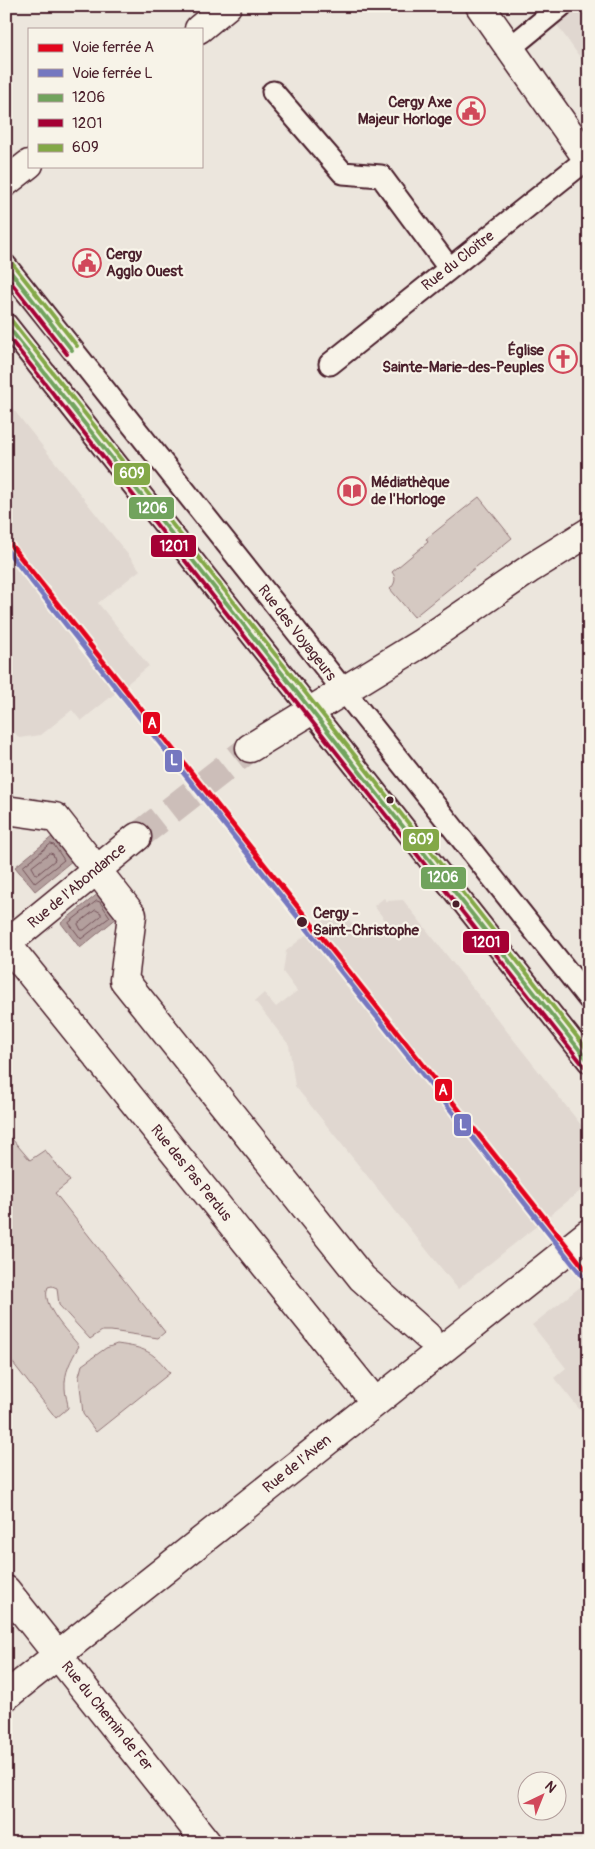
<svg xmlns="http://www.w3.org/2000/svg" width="595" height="1849" font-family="Pangolin,sans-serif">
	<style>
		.built { fill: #e0d7d0 }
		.green { fill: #d5c9c2; stroke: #907476 }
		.water { fill: #b39f9d; stroke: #896c6f }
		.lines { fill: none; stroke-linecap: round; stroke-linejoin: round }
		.shore { stroke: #745259; stroke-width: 1 }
		.pedestrian-tunnel { stroke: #ccbeb9; stroke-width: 28; stroke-dasharray: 28 14; stroke-linecap: butt }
		.service-casing { stroke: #4a1f2b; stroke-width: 25 }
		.pedestrian-casing { stroke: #4a1f2b; stroke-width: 31 }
		.minor-casing { stroke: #4a1f2b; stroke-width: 31 }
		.tertiary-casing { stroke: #4a1f2b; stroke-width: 31 }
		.service { stroke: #f7f3e8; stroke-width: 21 }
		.pedestrian { stroke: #f7f3e8; stroke-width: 28 }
		.minor { stroke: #f7f3e8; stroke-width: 28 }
		.tertiary { stroke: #f7f3e8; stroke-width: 28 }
		.bus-1-casing { stroke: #f7f3e8; stroke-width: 8 }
		.bus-2-casing { stroke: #f7f3e8; stroke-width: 8 }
		.bus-3-casing { stroke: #f7f3e8; stroke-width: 8 }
		.bus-1 { stroke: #71a35d; stroke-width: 4 }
		.bus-2 { stroke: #a50034; stroke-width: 4 }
		.bus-3 { stroke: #83a847; stroke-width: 4 }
		.rail-1-casing { stroke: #f7f3e8; stroke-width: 9 }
		.rail-2-casing { stroke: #f7f3e8; stroke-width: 9 }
		.rail-1 { stroke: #e3051c; stroke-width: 5 }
		.rail-2 { stroke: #7577c0; stroke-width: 5 }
		.bus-dot { fill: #4a1f2b; stroke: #f7f3e8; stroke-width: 2 }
		.labels { text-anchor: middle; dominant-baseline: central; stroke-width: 4.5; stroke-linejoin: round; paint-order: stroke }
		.poi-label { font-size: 15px; font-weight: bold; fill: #4a1f2b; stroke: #f7f3e8; text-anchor: end }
		.street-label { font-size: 15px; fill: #4a1f2b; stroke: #f7f3e8 }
		.stop-label { font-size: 15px; font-weight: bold; fill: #4a1f2b; stroke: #f7f3e8; text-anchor: start }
		.line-badge { stroke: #f7f3e8; stroke-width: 2 }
		.badge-label { font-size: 14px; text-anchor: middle; font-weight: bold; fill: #fff }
	</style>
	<rect width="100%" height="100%" fill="#ece6dd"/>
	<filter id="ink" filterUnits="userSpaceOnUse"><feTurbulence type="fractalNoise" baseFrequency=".02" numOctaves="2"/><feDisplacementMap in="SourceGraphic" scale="10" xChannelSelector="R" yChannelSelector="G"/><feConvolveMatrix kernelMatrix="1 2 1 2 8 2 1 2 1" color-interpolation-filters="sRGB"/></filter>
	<g filter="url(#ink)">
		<!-- built -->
		<path class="built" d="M 544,6 L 589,6 L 589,70 L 550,15 Z
			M 6,400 L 140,570 L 98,603 L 149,666 L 81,721 L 72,710 L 41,735 L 19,738 L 6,722 Z
			M 384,898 L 386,901 L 403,900 L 589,1135 L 589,1184 L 458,1289 L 295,1086 L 289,1045 L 255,1001 L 264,993 L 276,1007 L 297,991 L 283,972 L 286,951 L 327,918 L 349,920 L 364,938 L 385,920 L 374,906 Z
			M 589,1280 L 589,1421 L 554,1378 L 566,1368 L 532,1325 Z"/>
		<!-- green -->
		<path class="green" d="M 479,497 L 512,538 L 414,617 L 390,589 C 395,584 397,578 392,572 L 428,542 L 426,539 Z
			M 6,1132 L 30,1160 L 45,1150 L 70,1181 L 55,1193 L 165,1332 L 158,1338 L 111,1331 L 102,1331 L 90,1339 L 59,1305 L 57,1288 L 52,1286 L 48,1287 C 40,1305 68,1332 79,1346 C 71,1360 64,1372 65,1388 C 65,1395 68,1402 68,1408 L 56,1418 L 6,1354 Z
			M 117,1344 C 146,1348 152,1351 170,1373 L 96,1432 L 83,1414 L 79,1376 L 82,1365 L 106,1348 Z"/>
		<!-- water -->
		<path class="water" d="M 53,836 L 73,860 L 35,891 L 15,867 Z
			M 99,893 L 118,917 L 80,948 L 61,923 Z"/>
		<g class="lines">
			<!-- shore -->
			<path class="shore" d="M 51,844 L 54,845 L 64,860 L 35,883 L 23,867 Z
				M 50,853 L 53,854 L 55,860 L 38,874 L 36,874 L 32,867 Z
				M 97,901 L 100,902 L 110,917 L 81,939 L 69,923 Z
				M 96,910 L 101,913 L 101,916 L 84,930 L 81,930 L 78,924 Z"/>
			<!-- pedestrian-tunnel -->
			<path class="pedestrian-tunnel" d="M 137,837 L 250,748"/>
			<defs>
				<path id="service" d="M 510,48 L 561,6
					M 273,92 L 343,173 L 381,176 L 449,268
					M 6,266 L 589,999
					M 6,324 L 589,1062
					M 330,364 L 587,159"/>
				<path id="pedestrian" d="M 250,748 L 420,644 L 531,568 L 589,532
					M 6,810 L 55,817 L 132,915 L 124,980 L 362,1278 L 427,1336
					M 6,944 L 137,837"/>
				<path id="minor" d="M 199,29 L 227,6
					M 6,182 L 29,164
					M 6,943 L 375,1402
					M 6,1590 L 207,1843
					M 6,1696 L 589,1233"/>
				<path id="tertiary" d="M 480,6 L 589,161"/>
			</defs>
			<!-- service casing -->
			<use href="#service" class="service-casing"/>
			<!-- pedestrian casing -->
			<use href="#pedestrian" class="pedestrian-casing"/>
			<!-- minor casing -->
			<use href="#minor" class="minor-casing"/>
			<!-- tertiary casing -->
			<use href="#tertiary" class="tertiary-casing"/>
			<!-- service -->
			<use href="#service" class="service"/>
			<!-- pedestrian -->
			<use href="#pedestrian" class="pedestrian"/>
			<!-- minor -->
			<use href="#minor" class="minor"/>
			<!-- tertiary -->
			<use href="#tertiary" class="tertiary"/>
			<defs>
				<path id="bus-1" d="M 6,266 L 72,350
					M 6,324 L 589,1062"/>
				<path id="bus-2" d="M 6,276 L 67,354
					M 6,334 L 584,1066"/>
				<path id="bus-3" d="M 11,262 L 77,346
					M 11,320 L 589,1052"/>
			</defs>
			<!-- bus-1 casing -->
			<use href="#bus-1" class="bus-1-casing"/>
			<!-- bus-2 casing -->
			<use href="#bus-2" class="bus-2-casing"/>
			<!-- bus-3 casing -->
			<use href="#bus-3" class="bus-3-casing"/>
			<!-- bus-1 -->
			<use href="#bus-1" class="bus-1"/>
			<!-- bus-2 -->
			<use href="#bus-2" class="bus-2"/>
			<!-- bus-3 -->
			<use href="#bus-3" class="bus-3"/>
			<defs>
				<path id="rail-1" d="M 6,539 L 589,1274"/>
				<path id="rail-2" d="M 6,549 L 584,1278"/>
			</defs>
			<!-- rail-1 casing -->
			<use href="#rail-1" class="rail-1-casing"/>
			<!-- rail-2 casing -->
			<use href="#rail-2" class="rail-2-casing"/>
			<!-- rail-1 -->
			<use href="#rail-1" class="rail-1"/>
			<!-- rail-2 -->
			<use href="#rail-2" class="rail-2"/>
		</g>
	</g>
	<!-- icons -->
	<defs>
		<symbol id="civic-ring" viewBox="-11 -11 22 22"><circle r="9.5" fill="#f7f3e8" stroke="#d1495b" stroke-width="1.5"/><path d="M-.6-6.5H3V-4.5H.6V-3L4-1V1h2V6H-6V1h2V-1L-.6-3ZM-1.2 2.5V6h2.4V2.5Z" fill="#d1495b"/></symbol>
		<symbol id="church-ring" viewBox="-11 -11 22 22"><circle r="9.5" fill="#f7f3e8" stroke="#d1495b" stroke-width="1.5"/><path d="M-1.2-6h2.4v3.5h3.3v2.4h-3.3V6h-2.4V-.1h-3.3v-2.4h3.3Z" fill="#d1495b"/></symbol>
		<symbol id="library-ring" viewBox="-11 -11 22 22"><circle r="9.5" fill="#f7f3e8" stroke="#d1495b" stroke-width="1.5"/><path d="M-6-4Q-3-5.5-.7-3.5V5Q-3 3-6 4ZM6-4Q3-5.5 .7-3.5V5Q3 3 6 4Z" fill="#d1495b"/></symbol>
	</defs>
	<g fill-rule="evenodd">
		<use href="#civic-ring" x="455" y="95" width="32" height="32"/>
		<use href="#civic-ring" x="71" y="247" width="32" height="32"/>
		<use href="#church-ring" x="547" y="343" width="32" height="32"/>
		<use href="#library-ring" x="336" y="475" width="32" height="32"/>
	</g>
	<!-- markers -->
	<g class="bus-dot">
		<circle cx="390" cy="800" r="4.5"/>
		<circle cx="456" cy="904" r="4.5"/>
		<circle cx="302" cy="922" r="6"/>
	</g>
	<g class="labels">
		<!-- poi labels -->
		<g class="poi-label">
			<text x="452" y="102">Cergy Axe<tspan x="452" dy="17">Majeur Horloge</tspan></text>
			<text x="106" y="254" text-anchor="start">Cergy<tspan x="106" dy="17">Agglo Ouest</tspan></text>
			<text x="544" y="350">Église<tspan x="544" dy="17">Sainte-Marie-des-Peuples</tspan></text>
			<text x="371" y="482" text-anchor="start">Médiathèque<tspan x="371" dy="17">de l'Horloge</tspan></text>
		</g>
		<!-- street labels -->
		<g class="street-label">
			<text transform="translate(458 261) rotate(-38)">Rue du Cloitre</text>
			<text transform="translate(297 633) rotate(52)">Rue des Voyageurs</text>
			<text transform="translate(77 886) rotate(-40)">Rue de l'Abondance</text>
			<text transform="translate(191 1173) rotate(51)">Rue des Pas Perdus</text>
			<text transform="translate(297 1464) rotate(-39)">Rue de l'Aven</text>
			<text transform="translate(107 1716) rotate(51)">Rue du Chemin de Fer</text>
		</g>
		<!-- stop labels -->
		<g class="stop-label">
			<text x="313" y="913">Cergy -<tspan x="313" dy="17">Saint-Christophe</tspan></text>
		</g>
	</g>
	<g class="line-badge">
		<rect x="113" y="462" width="38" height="24" rx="5" fill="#83a847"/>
		<rect x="128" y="496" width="47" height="24" rx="5" fill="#71a35d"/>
		<rect x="150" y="534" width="47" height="24" rx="5" fill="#a50034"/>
		<rect x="142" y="711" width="19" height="24" rx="5" fill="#e3051c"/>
		<rect x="164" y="749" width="19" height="24" rx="5" fill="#7577c0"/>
		<rect x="402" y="828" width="38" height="24" rx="5" fill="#83a847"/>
		<rect x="420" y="866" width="47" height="24" rx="5" fill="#71a35d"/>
		<rect x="462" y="930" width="48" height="24" rx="5" fill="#a50034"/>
		<rect x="434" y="1078" width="19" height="24" rx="5" fill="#e3051c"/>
		<rect x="453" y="1113" width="19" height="24" rx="5" fill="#7577c0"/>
	</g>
	<g class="badge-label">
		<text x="132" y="478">609</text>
		<text x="152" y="513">1206</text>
		<text x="174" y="551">1201</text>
		<text x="152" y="728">A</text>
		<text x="174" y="765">L</text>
		<text x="421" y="844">609</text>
		<text x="443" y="882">1206</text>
		<text x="486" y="947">1201</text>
		<text x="443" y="1095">A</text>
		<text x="463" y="1130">L</text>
	</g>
	<!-- margin -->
	<rect width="595" height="1849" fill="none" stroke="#f7f3e8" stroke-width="25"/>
	<rect x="12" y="12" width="570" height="1824" fill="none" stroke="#4a1f2b" stroke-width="2" filter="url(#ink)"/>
	<!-- legend -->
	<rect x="28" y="28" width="175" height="140" fill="#f7f3e8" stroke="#b29e9c"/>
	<rect x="38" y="44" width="25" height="8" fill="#e3051c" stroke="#b29e9c"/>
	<text x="72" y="52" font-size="15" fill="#4a1f2b">Voie ferrée A</text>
	<rect x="38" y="69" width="25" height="8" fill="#7577c0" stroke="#b29e9c"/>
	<text x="72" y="78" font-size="15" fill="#4a1f2b">Voie ferrée L</text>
	<rect x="38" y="94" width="25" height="8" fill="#71a35d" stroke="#b29e9c"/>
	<text x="72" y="102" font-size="15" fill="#4a1f2b">1206</text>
	<rect x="38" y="119" width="25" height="8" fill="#a50034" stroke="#b29e9c"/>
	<text x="72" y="128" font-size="15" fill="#4a1f2b">1201</text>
	<rect x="38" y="144" width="25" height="8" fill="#83a847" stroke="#b29e9c"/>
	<text x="72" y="152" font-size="15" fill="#4a1f2b">609</text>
	<!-- north arrow -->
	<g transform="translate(542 1796) rotate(43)"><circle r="24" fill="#f7f3e8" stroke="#b29e9c"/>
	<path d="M0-4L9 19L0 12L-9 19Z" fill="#d1495b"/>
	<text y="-8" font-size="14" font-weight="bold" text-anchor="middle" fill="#4a1f2b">N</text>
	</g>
</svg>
